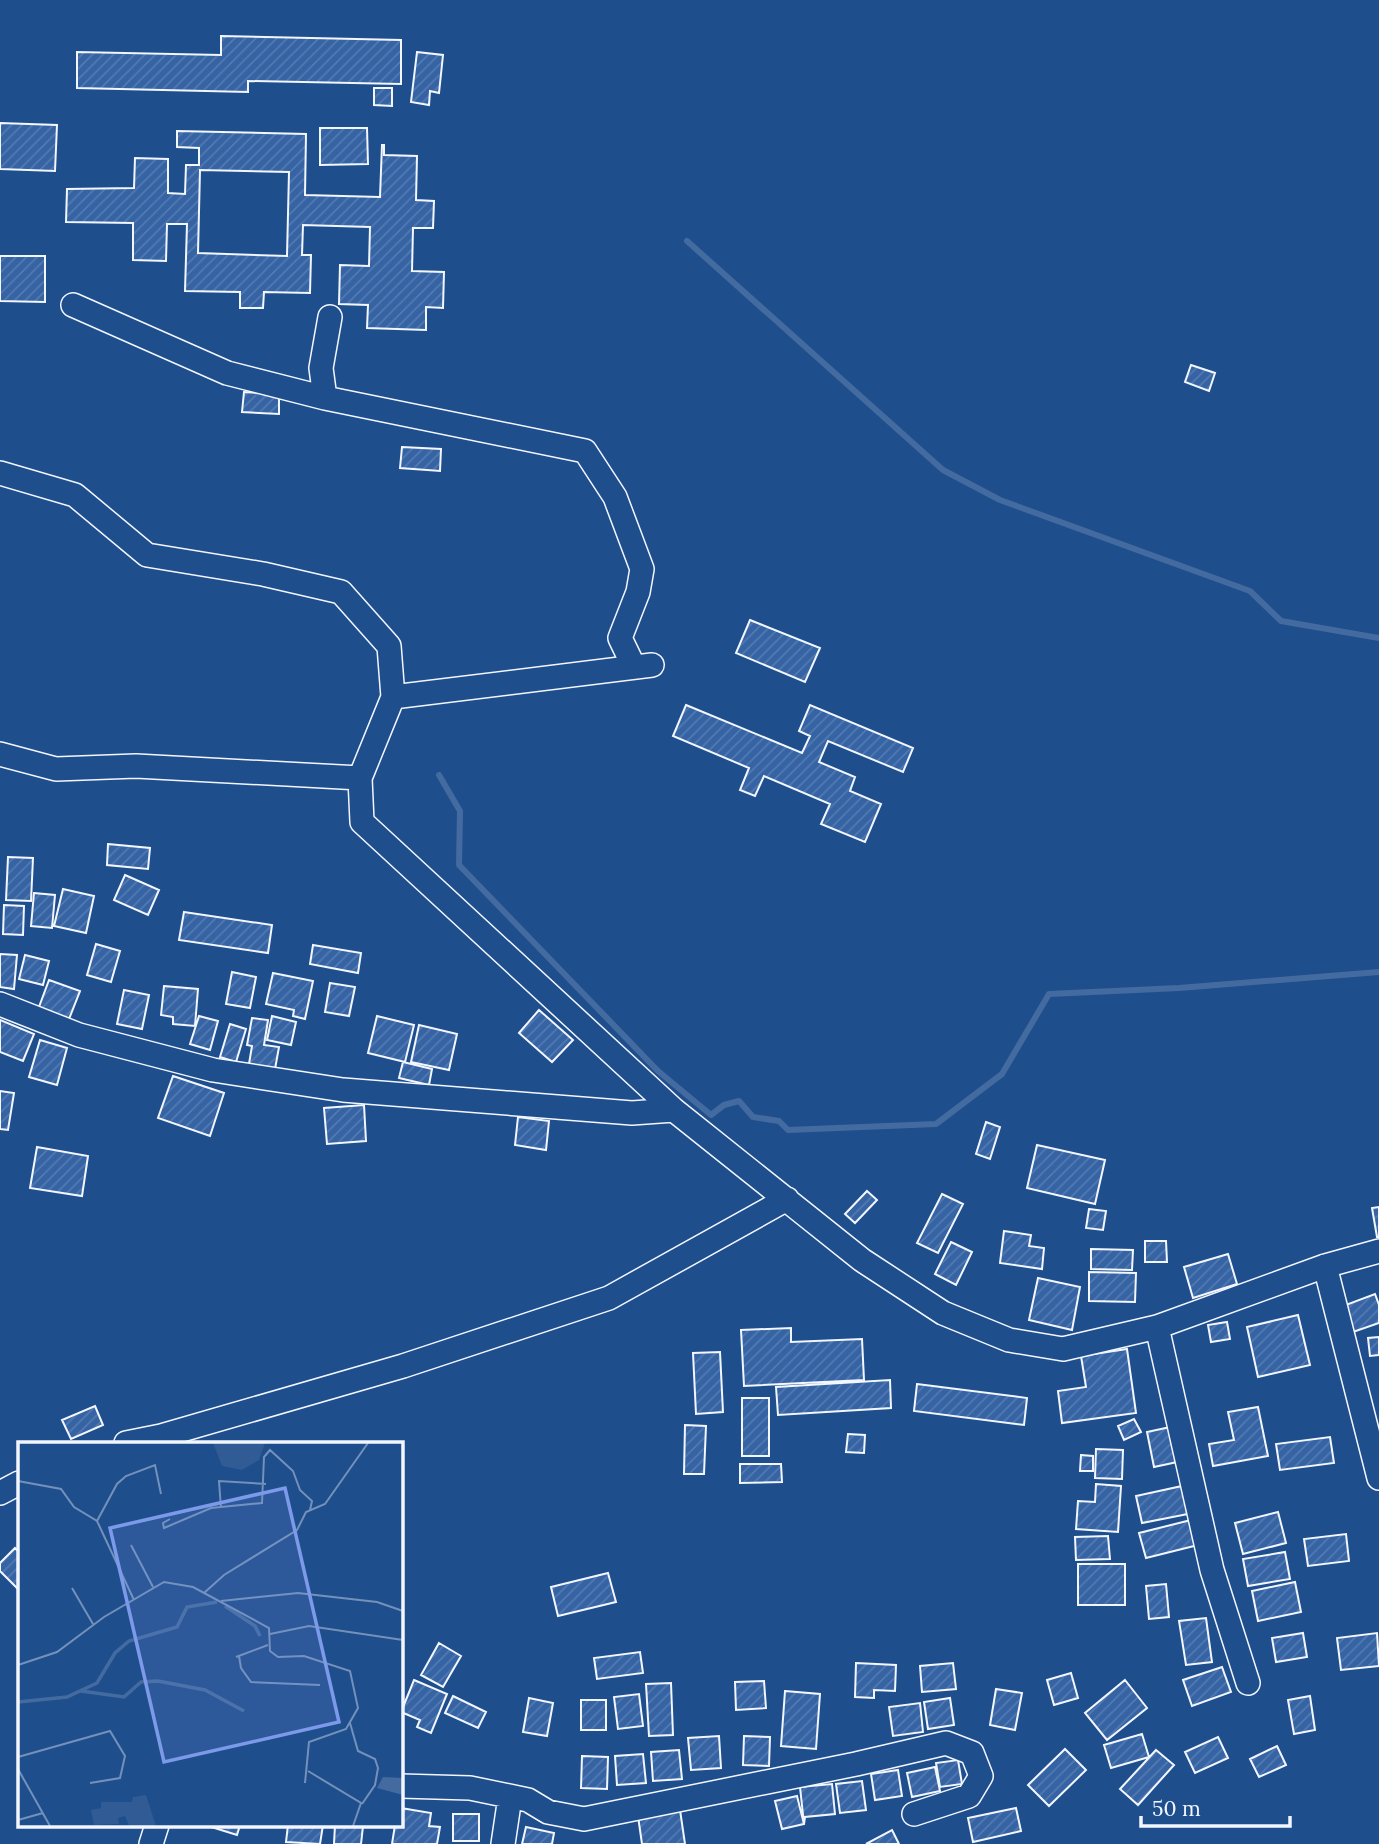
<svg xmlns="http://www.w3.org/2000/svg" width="1379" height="1844" font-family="Lora,serif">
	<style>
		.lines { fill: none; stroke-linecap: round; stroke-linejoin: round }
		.stream { stroke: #446ba0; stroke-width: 6 }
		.building { fill: url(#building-hatch); stroke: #f2f6ff; stroke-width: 2; fill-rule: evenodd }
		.minor-casing { stroke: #f2f6ff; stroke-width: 26 }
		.minor { stroke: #1f4e8c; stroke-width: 23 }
		.inset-river { fill: none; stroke: #446ba0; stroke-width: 3.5 }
		.inset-road { fill: none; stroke: #7391ba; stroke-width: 2 }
		.view { fill: #7d9aea; fill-opacity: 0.15; stroke: #7d9aea; stroke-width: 3.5 }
		.inset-edge { fill: none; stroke: #f2f6ff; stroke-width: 3.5 }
	</style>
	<defs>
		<pattern id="building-hatch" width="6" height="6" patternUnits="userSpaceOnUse" patternTransform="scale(1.75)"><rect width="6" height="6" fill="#3563a3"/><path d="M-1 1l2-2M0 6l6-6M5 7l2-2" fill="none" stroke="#537ab1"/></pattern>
	</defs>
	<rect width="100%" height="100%" fill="#1f4e8c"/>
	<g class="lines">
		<!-- stream -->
		<path class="stream" d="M 687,241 L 943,470 L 1000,500 L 1250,591 L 1281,621 L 1379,638
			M 439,775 L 460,811 L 459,865 L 658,1071 L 711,1115 L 724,1105 L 739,1101 L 753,1117 L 779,1121 L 788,1130 L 936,1124 L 1002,1074 L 1049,994 L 1179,988 L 1379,972"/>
	</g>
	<!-- building -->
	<path class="building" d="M 221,36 L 401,40 L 401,84 L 248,81 L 248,92 L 77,88 L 77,52 L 221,55 Z
		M 417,52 L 443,55 L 439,93 L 430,91 L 429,105 L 411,102 Z
		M 374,88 L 392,88 L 392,106 L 374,105 Z
		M 0,123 L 57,125 L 55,171 L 0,169 Z
		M 320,128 L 367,128 L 368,164 L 320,165 Z
		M 177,131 L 306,134 L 305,195 L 380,197 L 382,145 L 384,145 L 384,155 L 417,156 L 416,200 L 434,201 L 433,228 L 413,228 L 412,271 L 444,272 L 443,308 L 426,307 L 426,330 L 367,328 L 368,305 L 339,304 L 340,265 L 369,266 L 370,227 L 303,225 L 302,255 L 311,255 L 310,293 L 264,292 L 263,308 L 240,308 L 240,292 L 185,291 L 187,224 L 167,224 L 166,261 L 133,260 L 133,223 L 66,222 L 67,189 L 134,188 L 135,158 L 168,159 L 168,193 L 185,194 L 186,165 L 199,165 L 199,148 L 177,147 ZM 200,170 L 289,172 L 287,256 L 198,253 Z
		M 0,256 L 45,256 L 45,302 L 0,301 Z
		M 1191,365 L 1215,373 L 1209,391 L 1185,382 Z
		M 244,392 L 279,394 L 279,414 L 242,412 Z
		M 402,447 L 441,449 L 440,471 L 400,468 Z
		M 750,620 L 820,648 L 805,682 L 736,653 Z
		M 686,705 L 802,753 L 810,736 L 799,731 L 810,705 L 913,748 L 903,772 L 828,741 L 819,762 L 855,777 L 850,791 L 881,804 L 865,842 L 821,824 L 830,804 L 764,776 L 755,796 L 740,790 L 749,768 L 673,736 Z
		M 108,844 L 150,848 L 148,869 L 107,865 Z
		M 8,857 L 33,858 L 31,901 L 6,900 Z
		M 125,875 L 159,890 L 148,915 L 114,900 Z
		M 63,889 L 94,896 L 86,933 L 54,926 Z
		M 34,893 L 55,895 L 52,928 L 31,926 Z
		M 4,905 L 24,906 L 23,935 L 3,934 Z
		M 184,912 L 272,925 L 268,953 L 179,940 Z
		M 96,944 L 120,951 L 111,982 L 87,975 Z
		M 313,945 L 361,953 L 358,973 L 310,964 Z
		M 0,954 L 17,955 L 14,989 L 0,987 Z
		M 25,955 L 49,961 L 43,985 L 19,979 Z
		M 232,972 L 256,977 L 250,1008 L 226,1004 Z
		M 273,973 L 313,981 L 305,1019 L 293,1016 L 294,1010 L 266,1004 Z
		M 49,980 L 80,991 L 69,1019 L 39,1007 Z
		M 330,983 L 355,987 L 349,1016 L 325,1012 Z
		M 164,986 L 198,989 L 195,1026 L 173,1024 L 173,1017 L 161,1015 Z
		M 124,990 L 149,995 L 142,1029 L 117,1024 Z
		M 539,1010 L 573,1040 L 552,1062 L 519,1033 Z
		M 199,1016 L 218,1021 L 210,1050 L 190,1044 Z
		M 272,1016 L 296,1022 L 291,1045 L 267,1040 Z
		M 377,1016 L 414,1025 L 405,1062 L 368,1053 Z
		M 252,1018 L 268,1020 L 264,1045 L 279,1047 L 275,1069 L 249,1064 L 252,1046 L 247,1045 Z
		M 0,1020 L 34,1034 L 23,1061 L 0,1052 Z
		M 230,1024 L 246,1029 L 236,1062 L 220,1057 Z
		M 419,1025 L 457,1034 L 449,1070 L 411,1062 Z
		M 40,1040 L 67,1048 L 57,1085 L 29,1077 Z
		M 403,1062 L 432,1069 L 429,1085 L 399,1078 Z
		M 173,1076 L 224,1093 L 210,1136 L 158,1118 Z
		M 0,1091 L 14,1093 L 8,1130 L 0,1129 Z
		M 364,1105 L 366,1141 L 327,1144 L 324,1108 Z
		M 518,1117 L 549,1121 L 546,1150 L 515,1145 Z
		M 986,1122 L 1000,1127 L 990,1159 L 976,1154 Z
		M 1037,1145 L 1105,1160 L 1095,1204 L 1027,1188 Z
		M 37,1147 L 88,1156 L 82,1196 L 30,1188 Z
		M 867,1191 L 877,1200 L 855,1223 L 845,1214 Z
		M 942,1194 L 963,1204 L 938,1253 L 917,1243 Z
		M 1379,1207 L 1379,1237 L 1377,1237 L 1372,1208 Z
		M 1089,1209 L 1106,1211 L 1103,1230 L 1086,1228 Z
		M 1004,1231 L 1031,1235 L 1029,1246 L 1044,1248 L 1042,1269 L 1000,1263 Z
		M 1145,1241 L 1166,1241 L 1167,1262 L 1145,1262 Z
		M 951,1242 L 972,1252 L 956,1285 L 935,1274 Z
		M 1091,1249 L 1133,1250 L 1132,1270 L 1091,1269 Z
		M 1228,1254 L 1237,1284 L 1193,1298 L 1184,1267 Z
		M 1089,1272 L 1136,1273 L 1135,1302 L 1089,1301 Z
		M 1038,1278 L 1080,1287 L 1072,1330 L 1029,1320 Z
		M 1375,1294 L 1379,1305 L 1379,1323 L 1353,1332 L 1343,1306 Z
		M 1298,1315 L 1310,1365 L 1258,1377 L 1247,1327 Z
		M 1227,1322 L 1230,1339 L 1211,1342 L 1208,1325 Z
		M 791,1328 L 791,1342 L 862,1339 L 864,1380 L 744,1386 L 741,1330 Z
		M 1379,1337 L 1379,1355 L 1370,1356 L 1368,1338 Z
		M 1127,1349 L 1136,1413 L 1062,1423 L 1058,1391 L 1086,1387 L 1081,1356 Z
		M 720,1352 L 723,1412 L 696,1414 L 693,1353 Z
		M 890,1380 L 891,1408 L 778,1415 L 776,1387 Z
		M 917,1384 L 1027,1398 L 1024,1425 L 914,1411 Z
		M 742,1398 L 769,1398 L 769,1456 L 742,1456 Z
		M 95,1406 L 103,1425 L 71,1439 L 62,1420 Z
		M 1258,1407 L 1268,1456 L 1213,1466 L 1209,1444 L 1234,1440 L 1228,1412 Z
		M 1134,1419 L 1141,1432 L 1124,1440 L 1118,1426 Z
		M 685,1425 L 706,1426 L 704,1474 L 684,1474 Z
		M 1175,1426 L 1182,1461 L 1154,1467 L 1147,1432 Z
		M 848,1434 L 865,1435 L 864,1453 L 846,1452 Z
		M 1330,1437 L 1334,1463 L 1280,1470 L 1276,1444 Z
		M 1096,1449 L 1123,1450 L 1122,1479 L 1095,1478 Z
		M 1081,1455 L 1093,1456 L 1093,1471 L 1080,1471 Z
		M 740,1464 L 781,1464 L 782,1482 L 740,1483 Z
		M 1096,1484 L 1121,1486 L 1118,1532 L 1076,1529 L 1078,1501 L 1095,1502 Z
		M 1182,1486 L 1188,1514 L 1142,1523 L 1136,1496 Z
		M 1278,1512 L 1286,1543 L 1243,1554 L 1235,1523 Z
		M 1195,1519 L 1202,1544 L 1146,1558 L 1139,1533 Z
		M 1346,1534 L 1349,1561 L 1308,1566 L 1304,1539 Z
		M 1108,1536 L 1110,1559 L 1076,1560 L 1075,1537 Z
		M 15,1548 L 19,1552 L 19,1590 L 0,1571 L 0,1563 Z
		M 1285,1552 L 1290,1579 L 1248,1586 L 1243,1559 Z
		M 1078,1564 L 1125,1564 L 1125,1605 L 1078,1605 Z
		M 608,1573 L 616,1602 L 558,1616 L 551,1587 Z
		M 1295,1582 L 1301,1612 L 1258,1621 L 1252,1591 Z
		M 1166,1584 L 1169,1617 L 1149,1619 L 1146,1586 Z
		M 1206,1618 L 1212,1662 L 1186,1665 L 1179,1621 Z
		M 1303,1633 L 1307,1657 L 1276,1662 L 1272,1638 Z
		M 1377,1633 L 1379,1666 L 1341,1670 L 1337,1638 Z
		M 439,1643 L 461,1656 L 443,1687 L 421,1675 Z
		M 640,1652 L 643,1673 L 597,1679 L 594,1658 Z
		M 856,1663 L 896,1665 L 895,1691 L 874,1690 L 874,1698 L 855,1697 Z
		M 953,1663 L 956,1689 L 922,1692 L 920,1666 Z
		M 1222,1667 L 1231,1692 L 1192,1706 L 1183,1680 Z
		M 1071,1673 L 1078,1698 L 1054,1705 L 1047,1680 Z
		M 414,1680 L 447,1694 L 431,1733 L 417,1727 L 420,1720 L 401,1712 Z
		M 1125,1680 L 1147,1708 L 1107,1740 L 1085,1713 Z
		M 764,1681 L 766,1708 L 736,1710 L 735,1682 Z
		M 671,1683 L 673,1735 L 649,1736 L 646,1684 Z
		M 996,1689 L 1022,1693 L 1015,1730 L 990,1725 Z
		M 785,1691 L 820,1694 L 816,1749 L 781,1746 Z
		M 639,1694 L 643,1726 L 618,1729 L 614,1697 Z
		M 453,1696 L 486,1712 L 478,1728 L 445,1713 Z
		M 1310,1696 L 1315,1730 L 1294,1734 L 1288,1700 Z
		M 529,1698 L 553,1703 L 547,1736 L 523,1732 Z
		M 950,1698 L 954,1725 L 928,1729 L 924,1702 Z
		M 581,1700 L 606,1700 L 606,1730 L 581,1730 Z
		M 920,1703 L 923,1732 L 893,1736 L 889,1707 Z
		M 1142,1734 L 1149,1757 L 1111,1768 L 1104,1745 Z
		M 719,1736 L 721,1768 L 691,1770 L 688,1738 Z
		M 744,1736 L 770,1737 L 769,1766 L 743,1765 Z
		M 1218,1737 L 1228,1758 L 1195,1773 L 1185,1752 Z
		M 1277,1746 L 1286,1765 L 1259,1777 L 1250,1759 Z
		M 1065,1749 L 1086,1770 L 1049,1806 L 1028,1785 Z
		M 679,1750 L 682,1779 L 653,1781 L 651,1752 Z
		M 1156,1750 L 1174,1765 L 1138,1805 L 1120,1789 Z
		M 643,1754 L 646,1783 L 617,1785 L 615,1756 Z
		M 582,1756 L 608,1757 L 607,1789 L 581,1788 Z
		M 958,1760 L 962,1784 L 940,1787 L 936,1763 Z
		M 935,1767 L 940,1791 L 912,1797 L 907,1773 Z
		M 898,1770 L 902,1796 L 875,1800 L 871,1774 Z
		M 862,1781 L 866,1810 L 840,1813 L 836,1784 Z
		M 832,1784 L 835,1814 L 805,1817 L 804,1824 L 800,1787 Z
		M 797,1796 L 804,1824 L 782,1829 L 775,1801 Z
		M 401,1808 L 431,1813 L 429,1826 L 440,1827 L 437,1844 L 392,1844 L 395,1825 L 401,1825 Z
		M 1016,1808 L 1021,1831 L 973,1842 L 968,1818 Z
		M 680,1810 L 685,1844 L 642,1844 L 638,1816 Z
		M 453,1814 L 479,1814 L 479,1841 L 453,1841 Z
		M 205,1825 L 240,1825 L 237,1835 Z
		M 288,1825 L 323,1825 L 320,1844 L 286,1842 Z
		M 335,1825 L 363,1826 L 361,1844 L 334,1844 Z
		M 526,1827 L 554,1833 L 552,1844 L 522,1844 Z
		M 892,1830 L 899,1844 L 866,1844 Z"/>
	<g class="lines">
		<defs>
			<path id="minor" d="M 73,305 L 227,373 L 325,398 L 585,451 L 615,497 L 642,569 L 638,592 L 620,638 L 634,667
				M 325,398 L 321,368 L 330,317
				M 0,473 L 75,495 L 147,555 L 263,574 L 341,592 L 389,646 L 393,697 L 360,778 L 362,822 L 674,1110 L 862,1260 L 943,1313 L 1009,1340 L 1063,1349 L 1157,1327 L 1325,1266 L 1379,1251
				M 393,697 L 652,665
				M 0,754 L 56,769 L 136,766 L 360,778
				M 0,1004 L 79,1035 L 213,1070 L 343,1090 L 632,1113 L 674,1110
				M 1325,1266 L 1379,1478
				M 1157,1327 L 1212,1570 L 1248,1683
				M 126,1443 L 161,1436 L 403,1366 L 609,1298 L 787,1199
				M 0,1493 L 19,1483
				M 401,1786 L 470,1788 L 528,1800 L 548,1812 L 584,1819 L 856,1764 L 946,1743 L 972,1753 L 981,1776 L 969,1796 L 914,1814
				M 151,1844 L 157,1825
				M 503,1844 L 510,1797"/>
		</defs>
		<!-- minor casing -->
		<use href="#minor" class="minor-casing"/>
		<!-- minor -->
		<use href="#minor" class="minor"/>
	</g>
	<!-- overview -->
	<g transform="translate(18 1442)">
		<rect width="385" height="385" fill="#1f4e8c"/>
		<path d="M 195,1 L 247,1 L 241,18 L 224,28 L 204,24 Z" fill="#305b95"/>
		<path d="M 128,353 L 138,384 L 111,384 L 107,374 L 100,376 L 101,382 L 76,383 L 73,368 L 83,366 L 83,360 L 114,360 L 115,355 Z" fill="#305b95"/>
		<path d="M 365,335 L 385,336 L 385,353 L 359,346 Z" fill="#446ba0"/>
		<path class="inset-river" d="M 207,164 L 237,184 L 242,194M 63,249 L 106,255 L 123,240 L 140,239 L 187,248 L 226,269M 0,260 L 49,255 L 79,241 L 97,211 L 111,199 L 159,185 L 169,165 L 199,160"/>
		<path class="inset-road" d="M 0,39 L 43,47 L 56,65 L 79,79 L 116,158M 203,66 L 201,39 L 248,42M 152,77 L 145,81 L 146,86 L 193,66 L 244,61 L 246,15 L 252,8 L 275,29 L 282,48 L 294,59 L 292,68M 79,79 L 99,42 L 108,34 L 137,23 L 143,52M 113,103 L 135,145M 54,146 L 75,182M 186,151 L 206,133 L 279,88 L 288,70 L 307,62 L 350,1M 203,159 L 280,151 L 359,160 L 385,169M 252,192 L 291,184 L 385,198M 221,214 L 223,226 L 233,240 L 302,243M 218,215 L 250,203M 0,223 L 39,210 L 86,175 L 146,140 L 175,145 L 251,186 L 252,209 L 260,215 L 286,214 L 332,229 L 340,266 L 328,287 L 291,300 L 287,341M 332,281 L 340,309 L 357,317 L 360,326 L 357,343 L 344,362M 0,315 L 92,289 L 107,314 L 102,336 L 72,341M 0,327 L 32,384M 290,329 L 343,361 L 335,384M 0,378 L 25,371"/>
		<path class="view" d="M 267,46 L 321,280 L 146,320 L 92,86 Z"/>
		<rect width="385" height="385" class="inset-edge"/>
	</g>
	<!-- scale -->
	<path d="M1141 1816v10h149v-10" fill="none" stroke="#f2f6ff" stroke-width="3.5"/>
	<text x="1152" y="1816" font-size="21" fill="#f2f6ff" stroke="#1f4e8c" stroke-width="5" paint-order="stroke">50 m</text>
</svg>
